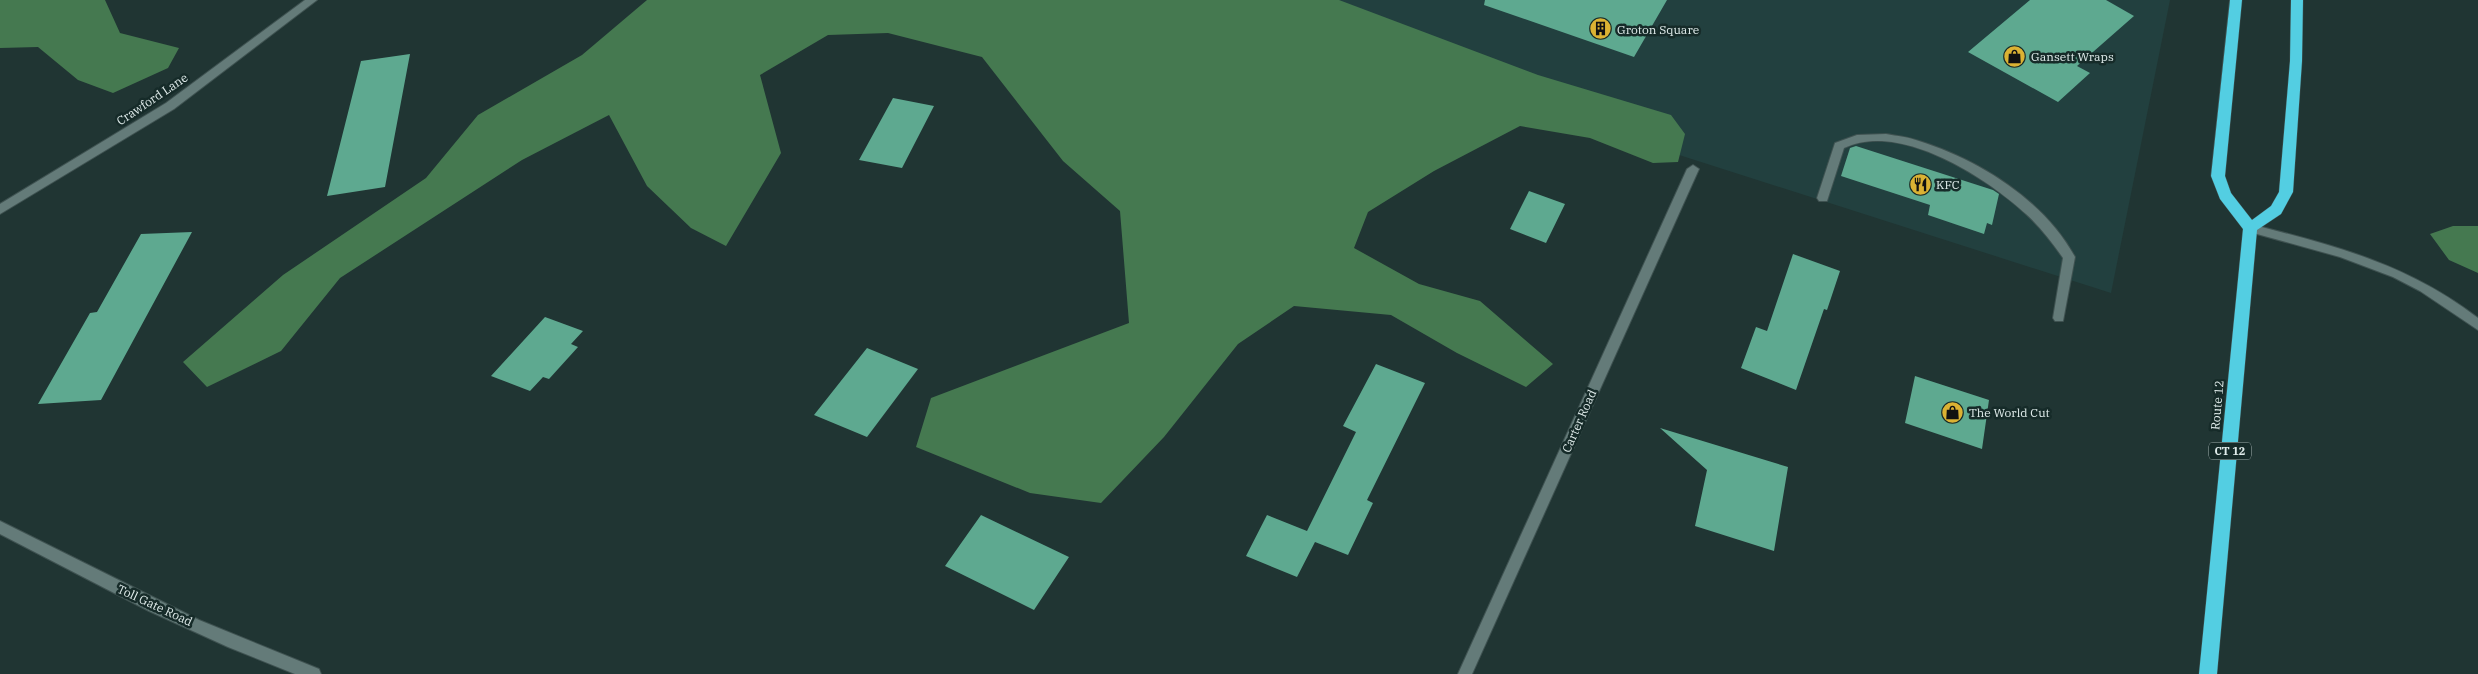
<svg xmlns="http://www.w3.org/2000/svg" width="2478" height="674" font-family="'IBM Plex Serif',serif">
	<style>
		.built { fill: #22403f }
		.forest { fill: #457950 }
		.building { fill: #5ea990 }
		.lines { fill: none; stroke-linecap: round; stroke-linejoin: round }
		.lane-casing { stroke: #3f5251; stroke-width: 2 }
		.street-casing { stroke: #3f5251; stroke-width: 2 }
		.highway-casing { stroke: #3f5251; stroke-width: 1 }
		.lane { fill: #647b79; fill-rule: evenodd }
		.street { fill: #647b79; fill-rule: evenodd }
		.highway { fill: #53cee2; fill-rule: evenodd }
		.labels { text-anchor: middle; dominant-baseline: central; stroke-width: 5; stroke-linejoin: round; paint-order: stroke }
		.shield { fill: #162b29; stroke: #a3b2b1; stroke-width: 1 }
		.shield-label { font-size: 11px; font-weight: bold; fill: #e0eceb }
		.poi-label { font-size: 12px; fill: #e0eceb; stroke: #162b29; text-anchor: start }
		.street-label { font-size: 12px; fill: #e0eceb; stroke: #162b29 }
	</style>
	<rect width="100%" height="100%" fill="#203533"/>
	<!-- built -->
	<path class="built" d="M 1276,0 L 2170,0 L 2111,293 L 1651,146 Z"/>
	<!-- forest -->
	<path class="forest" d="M 0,0 L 105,0 L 120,33 L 179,48 L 168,68 L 113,93 L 78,80 L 38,47 L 0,48 Z
		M 647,0 L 1339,0 L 1538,75 L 1671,115 L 1685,134 L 1678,162 L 1653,163 L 1590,138 L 1520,126 L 1434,171 L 1368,212 L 1354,248 L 1419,284 L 1480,301 L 1553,364 L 1526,387 L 1457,353 L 1391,315 L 1294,306 L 1238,344 L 1164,437 L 1101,503 L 1030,493 L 916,447 L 931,398 L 1129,323 L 1120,211 L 1063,161 L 982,57 L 888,33 L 828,35 L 760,75 L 781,153 L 726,246 L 691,228 L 647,186 L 609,115 L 522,160 L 340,278 L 281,351 L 207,387 L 183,362 L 283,275 L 426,178 L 478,115 L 582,55 Z
		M 2453,226 L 2478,226 L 2478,273 L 2449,260 L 2430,234 Z"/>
	<!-- building -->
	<path class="building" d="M 1485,0 L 1667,0 L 1634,57 L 1484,5 Z
		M 2030,0 L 2106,0 L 2134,16 L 2077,66 L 2090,73 L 2058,102 L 1968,52 Z
		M 410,54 L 385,187 L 327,196 L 361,61 Z
		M 893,98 L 934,106 L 902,168 L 859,160 Z
		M 1856,146 L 1993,190 L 1999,194 L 1992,225 L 1987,223 L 1984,234 L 1928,215 L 1930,205 L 1841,176 L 1850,148 Z
		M 1529,191 L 1565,204 L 1546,243 L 1510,229 Z
		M 192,232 L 101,400 L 38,404 L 90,313 L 97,312 L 141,234 Z
		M 1793,254 L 1840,271 L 1827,310 L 1824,309 L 1796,390 L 1741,368 L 1756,327 L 1767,331 Z
		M 545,317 L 583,331 L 571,344 L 578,347 L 549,379 L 543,377 L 530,391 L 491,376 Z
		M 867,348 L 918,369 L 867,437 L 814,415 Z
		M 1376,364 L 1425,383 L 1367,500 L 1373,503 L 1348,555 L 1315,542 L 1297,577 L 1246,556 L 1267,515 L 1307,531 L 1356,432 L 1343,426 Z
		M 1915,376 L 1989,400 L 1982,449 L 1905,423 Z
		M 1660,428 L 1788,467 L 1774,551 L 1695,526 L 1707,470 Z
		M 981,515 L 1069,557 L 1034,610 L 945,566 Z"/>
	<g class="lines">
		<defs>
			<path id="lane" d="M 1886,134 C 1897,136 1909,137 1919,141 C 1979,160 2044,200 2075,257 L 2063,321 L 2055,321 L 2053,318 L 2063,258 C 2052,242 2040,227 2026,214 C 1986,177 1899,121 1844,148 L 1827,201 L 1819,201 L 1817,198 L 1835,143 L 1857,135 Z"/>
			<path id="street" d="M 305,0 L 317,0 L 174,109 L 0,214 L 0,204 L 166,103 Z
				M 1693,165 L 1699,169 L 1472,674 L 1458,674 L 1687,169 Z
				M 2250,224 C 2335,246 2406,263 2478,318 L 2478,330 L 2420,291 L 2393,277 L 2340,257 L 2246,231 L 2244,228 L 2246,225 Z
				M 0,521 L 199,620 L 319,669 L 321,674 L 295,674 L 228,647 L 149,611 L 0,534 Z"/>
			<path id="highway" d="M 2230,0 L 2242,0 L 2225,176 L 2231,193 L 2252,220 L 2271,206 L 2279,192 L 2290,61 L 2291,0 L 2303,0 L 2302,61 L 2293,192 L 2281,214 L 2257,230 L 2217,674 L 2199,674 L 2243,229 L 2220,199 L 2211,176 Z"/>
		</defs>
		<!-- lane casing -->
		<use href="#lane" class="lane-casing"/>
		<!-- street casing -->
		<use href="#street" class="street-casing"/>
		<!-- highway casing -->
		<use href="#highway" class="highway-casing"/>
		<!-- lane -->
		<use href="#lane" class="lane"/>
		<!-- street -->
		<use href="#street" class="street"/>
		<!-- highway -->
		<use href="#highway" class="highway"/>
	</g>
	<!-- icons -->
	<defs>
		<symbol id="building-disc" viewBox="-11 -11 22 22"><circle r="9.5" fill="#dbb233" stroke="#162b29"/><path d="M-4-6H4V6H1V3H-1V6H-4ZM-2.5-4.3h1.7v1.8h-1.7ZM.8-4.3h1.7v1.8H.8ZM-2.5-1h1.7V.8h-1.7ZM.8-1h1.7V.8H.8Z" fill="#111"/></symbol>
		<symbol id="shop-disc" viewBox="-11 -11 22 22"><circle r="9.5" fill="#dbb233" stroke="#162b29"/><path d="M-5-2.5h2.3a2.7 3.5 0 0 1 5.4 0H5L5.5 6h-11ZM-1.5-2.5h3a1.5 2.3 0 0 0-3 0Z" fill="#111"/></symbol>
		<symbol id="restaurant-disc" viewBox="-11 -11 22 22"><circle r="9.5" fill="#dbb233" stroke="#162b29"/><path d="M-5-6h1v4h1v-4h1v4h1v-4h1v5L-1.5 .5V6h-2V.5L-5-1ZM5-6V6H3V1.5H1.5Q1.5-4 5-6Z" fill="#111"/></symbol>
	</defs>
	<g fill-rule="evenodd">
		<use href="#building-disc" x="1588" y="16" width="25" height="25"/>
		<use href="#shop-disc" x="2002" y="44" width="25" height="25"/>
		<use href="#restaurant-disc" x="1908" y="172" width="25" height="25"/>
		<use href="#shop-disc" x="1940" y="400" width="25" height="25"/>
	</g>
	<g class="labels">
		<!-- shield labels -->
		<rect class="shield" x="2209" y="442.5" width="42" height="17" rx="4"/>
		<g class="shield-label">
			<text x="2230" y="451">CT 12</text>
		</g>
		<!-- poi labels -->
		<g class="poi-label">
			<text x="1617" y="29">Groton Square</text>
			<text x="2031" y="56">Gansett Wraps</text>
			<text x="1936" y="184">KFC</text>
			<text x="1969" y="412">The World Cut</text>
		</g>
		<!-- street labels -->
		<g class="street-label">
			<text transform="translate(152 99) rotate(-34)">Crawford Lane</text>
			<text transform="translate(2217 405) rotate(-85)">Route 12</text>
			<text transform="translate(1579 421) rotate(-66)">Carter Road</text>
			<text transform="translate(155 605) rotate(25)">Toll Gate Road</text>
		</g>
	</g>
</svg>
